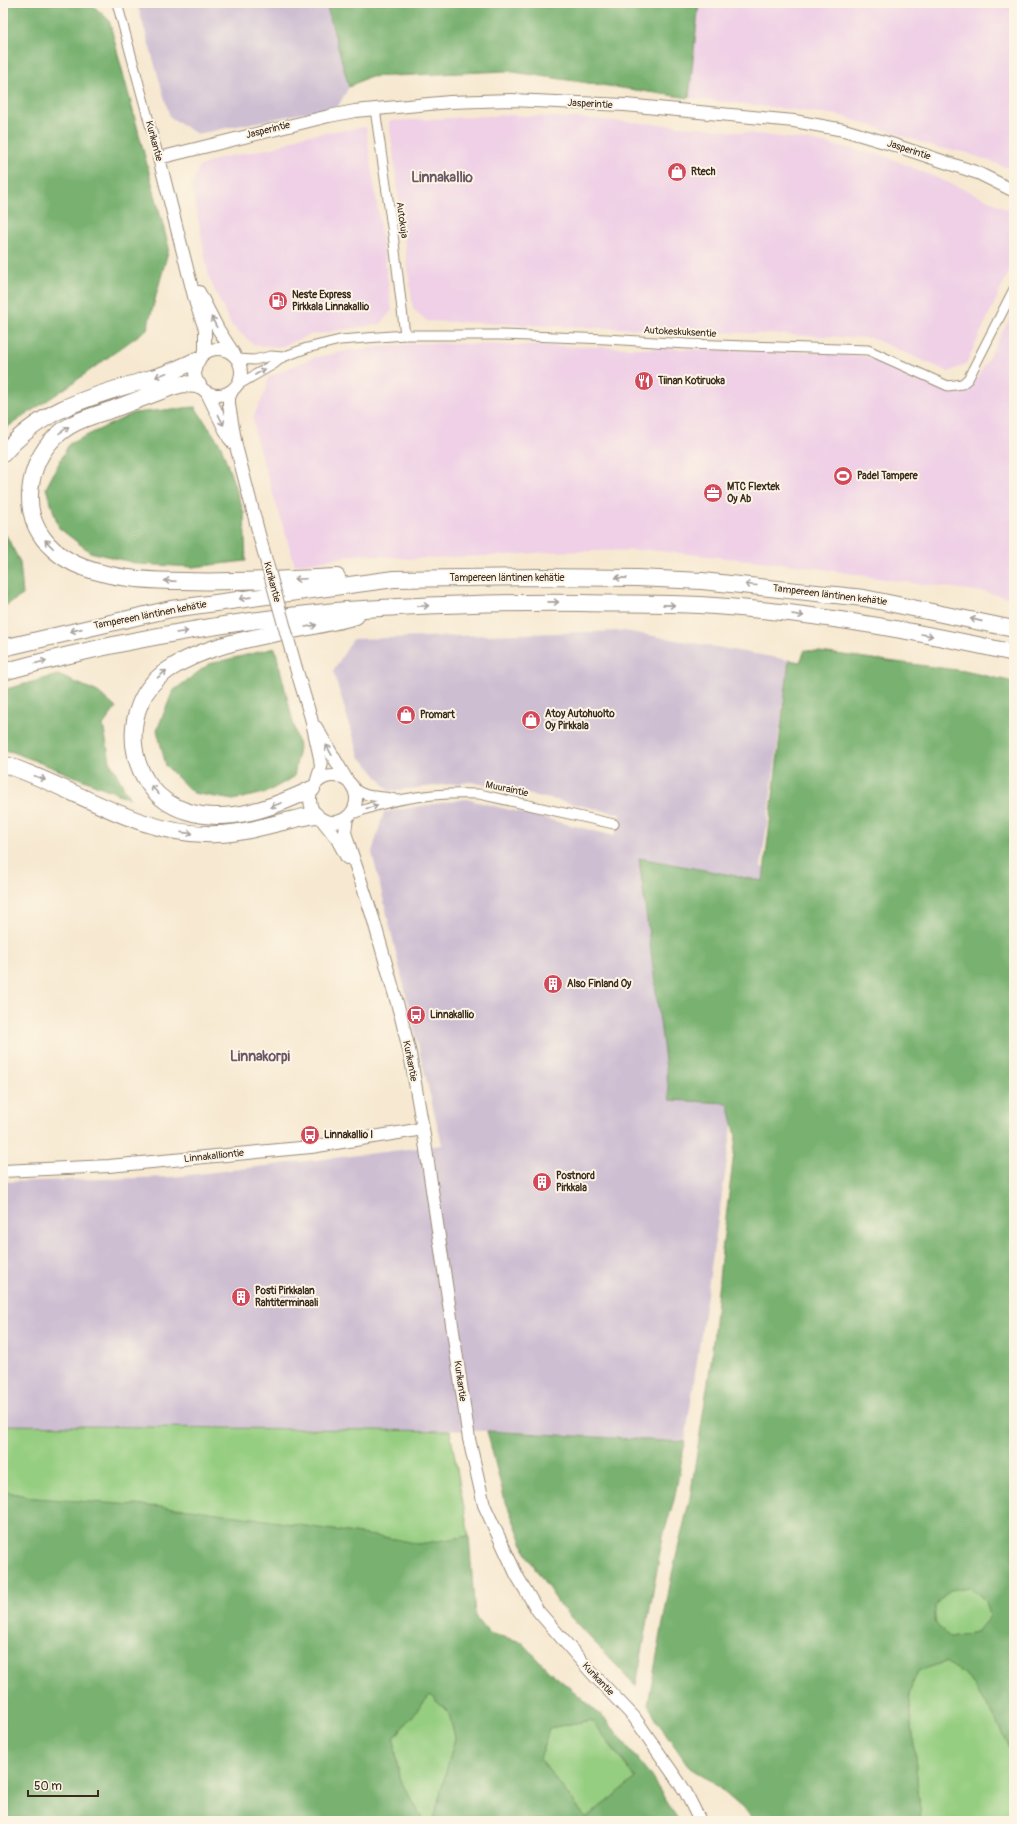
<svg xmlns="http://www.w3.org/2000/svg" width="1017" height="1824" font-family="Pangolin,sans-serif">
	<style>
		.built { fill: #efd0e6 }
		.industrial { fill: #cdbed2 }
		.green { fill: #96ce81; stroke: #687c50 }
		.forest { fill: #78b16f; stroke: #5a6e46; fill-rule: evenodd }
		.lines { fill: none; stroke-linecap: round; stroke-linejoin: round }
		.minor-casing { stroke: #998a78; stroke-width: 11 }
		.secondary-casing { stroke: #998a78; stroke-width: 14 }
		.motorway-casing { stroke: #998a78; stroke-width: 18 }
		.minor { stroke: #fff; stroke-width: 9 }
		.secondary { stroke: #fff; stroke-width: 12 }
		.motorway { stroke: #fff; stroke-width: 16 }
		.secondary-bridge-casing { stroke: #998a78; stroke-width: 14; stroke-linecap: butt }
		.secondary-bridge { stroke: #fff; stroke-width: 12 }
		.oneway { stroke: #a79f9a }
		.labels { text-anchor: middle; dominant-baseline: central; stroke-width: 4; stroke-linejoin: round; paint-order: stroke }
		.street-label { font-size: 10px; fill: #3b2a1e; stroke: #fcf5e5 }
		.poi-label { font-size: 10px; font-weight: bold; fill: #3b2a1e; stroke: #fcf5e5; text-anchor: start }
		.district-label { font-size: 14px; font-weight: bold; fill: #6c5868; stroke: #fcf5e5 }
	</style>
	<rect width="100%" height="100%" fill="#fcf5e5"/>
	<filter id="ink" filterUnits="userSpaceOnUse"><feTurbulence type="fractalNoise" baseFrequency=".025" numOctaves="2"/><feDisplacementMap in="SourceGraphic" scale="8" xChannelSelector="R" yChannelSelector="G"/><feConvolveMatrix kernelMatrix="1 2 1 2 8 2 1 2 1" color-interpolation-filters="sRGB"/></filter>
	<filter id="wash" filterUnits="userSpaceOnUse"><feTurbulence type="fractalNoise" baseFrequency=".012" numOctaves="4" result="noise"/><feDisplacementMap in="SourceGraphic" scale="16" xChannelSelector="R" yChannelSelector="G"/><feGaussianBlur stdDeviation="0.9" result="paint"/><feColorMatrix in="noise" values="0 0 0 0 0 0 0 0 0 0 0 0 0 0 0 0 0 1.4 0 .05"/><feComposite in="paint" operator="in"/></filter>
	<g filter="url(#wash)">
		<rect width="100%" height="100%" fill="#f7e9d1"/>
		<!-- built -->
		<path class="built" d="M 699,3 L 1014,3 L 1014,170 L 964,152 L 939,148 L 838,115 L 689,98 Z
			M 508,115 L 577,118 L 707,128 L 814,141 L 885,156 L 989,200 L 1012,212 L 1014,218 L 1014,261 L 966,364 L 949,372 L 871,338 L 427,321 L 413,309 L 389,121 Z
			M 366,127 L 392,310 L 381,324 L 310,335 L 280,347 L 254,345 L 231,325 L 209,278 L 192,186 L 199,167 L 220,158 L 277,147 L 302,136 Z
			M 1014,311 L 1014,599 L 984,592 L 889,580 L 797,565 L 647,550 L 547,552 L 512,555 L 410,559 L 362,554 L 295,565 L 256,439 L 253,417 L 266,390 L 268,377 L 313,358 L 350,350 L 421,343 L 820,352 L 868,357 L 945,388 L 962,389 L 977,379 Z"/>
		<!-- industrial -->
		<path class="industrial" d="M 137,3 L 326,3 L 349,87 L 338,106 L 197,134 L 170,117 Z
			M 625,631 L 789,660 L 761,867 L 765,868 L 736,1100 L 685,1442 L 497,1431 L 3,1425 L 3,1182 L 173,1177 L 442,1145 L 372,852 L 384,812 L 466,799 L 615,836 L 620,814 L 471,782 L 389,791 L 365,762 L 360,758 L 333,671 L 353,639 Z"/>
		<!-- green -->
		<path class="green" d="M 3,1425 L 450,1431 L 469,1536 L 419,1544 L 395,1539 L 35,1498 L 3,1491 Z
			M 970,1587 L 986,1601 L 991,1616 L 977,1632 L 950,1638 C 936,1626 934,1625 935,1606 L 950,1590 Z
			M 946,1662 L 965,1674 L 993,1715 L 1014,1758 L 1014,1821 L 921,1821 L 909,1693 L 918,1671 Z
			M 430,1695 L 449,1713 L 455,1738 L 433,1821 L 424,1821 L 399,1778 L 394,1738 Z
			M 591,1720 L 636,1779 L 586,1818 L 540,1759 L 549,1728 Z"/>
		<!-- forest -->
		<path class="forest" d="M 3,3 L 90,3 L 109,20 L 169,248 L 147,329 L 70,385 L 3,430 Z
			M 326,3 L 699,3 L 689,98 L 507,71 L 368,77 L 349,87 Z
			M 195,407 L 221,446 L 244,513 L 246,561 L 193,567 L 139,564 L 90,552 L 59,528 L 46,488 L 69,444 L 134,413 Z
			M 3,535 L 6,535 L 20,562 L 23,595 L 3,607 Z
			M 275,648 L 299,747 L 294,777 L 265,793 L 233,800 L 193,793 L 166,766 L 157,730 L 173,691 L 209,664 Z
			M 805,650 L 964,671 L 1014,682 L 1014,1758 L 993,1715 L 965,1674 L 945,1662 L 918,1671 L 909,1693 L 921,1821 L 755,1821 L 748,1813 L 712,1782 L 690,1768 L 657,1721 L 648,1704 L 672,1574 L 690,1498 L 711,1362 L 721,1259 L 736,1136 L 728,1103 L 670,1100 L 639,858 L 763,881 L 789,660 L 800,662 ZM 970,1587 L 986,1601 L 990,1616 L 977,1632 L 950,1637 C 936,1626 934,1625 935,1606 L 950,1590 Z
			M 58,675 L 98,692 L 116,708 L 103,725 L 110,761 L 129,798 L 13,752 L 3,750 L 3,690 Z
			M 487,1431 L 685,1442 L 674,1500 L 663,1536 L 636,1686 L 561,1607 L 528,1557 L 504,1497 Z
			M 3,1491 L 35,1498 L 190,1509 L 395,1539 L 419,1544 L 469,1536 L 475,1616 L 489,1633 L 522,1642 L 549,1671 L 577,1694 L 608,1722 L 650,1775 L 679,1821 L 433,1821 L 455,1738 L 449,1713 L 430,1695 L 394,1738 L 399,1778 L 424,1821 L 3,1821 ZM 591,1720 L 636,1778 L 586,1818 L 540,1759 L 549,1728 Z"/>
	</g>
	<g filter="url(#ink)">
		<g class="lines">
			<defs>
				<path id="minor" d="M 117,3 L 159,158
					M 375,109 L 393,234 L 405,335
					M 237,359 L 254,360 L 271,356 L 283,357
					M 236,386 L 274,364 L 283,357 L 307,348 L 340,340 L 405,335 L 500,335 L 607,339 L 687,344 L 868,350 L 948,386 L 962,384 L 968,379 L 1014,289
					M 353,787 C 367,800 378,794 395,799
					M 350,815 C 391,798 434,792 479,794 L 614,824"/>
				<path id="secondary" d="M 199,292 L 218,329 L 234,354
					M195 372a23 23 0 1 1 46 0a23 23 0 1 1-46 0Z
					M 205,352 L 205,329 L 196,304 L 159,158 L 329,116 L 355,111 L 450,102 L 511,100 L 625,105 L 794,121 L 844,130 L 891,144 L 978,173 L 1014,191
					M 232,391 L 229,397 L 229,405 L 236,446 L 261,542
					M 207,393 L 229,438 L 234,444
					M 296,668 L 311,718 L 320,758 L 321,767 L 316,783
					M 316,727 L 347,780
					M310 799a23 23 0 1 1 46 0a23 23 0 1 1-46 0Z
					M 347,818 L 345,832 L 348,842 L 373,918 L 401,1017 L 410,1054 L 423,1129 L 469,1439 L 484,1505 L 517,1576 L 538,1611 L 592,1673 L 634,1717 L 685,1791 L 700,1821
					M 322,820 L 337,839 L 347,858
					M 3,1171 L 109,1166 L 311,1147 L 423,1129"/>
				<path id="motorway" d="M 198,385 L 183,384 L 172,387 C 153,394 135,401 116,408 C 97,415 77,419 61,432 C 30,456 19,506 43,538 C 57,557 80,568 102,573 C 128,580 156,581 183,581 C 234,583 286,579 337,577
					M 3,454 C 44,406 95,396 152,378 C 168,374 183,366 197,360
					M 3,648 L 171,609 L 394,579 L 538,577 L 637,578 L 702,581 L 864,598 L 1014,629
					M 3,672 C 108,643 217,623 326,612 C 349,609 373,609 397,607 C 459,604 520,602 582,603 C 621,604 661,603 700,605 C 805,611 912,630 1014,653
					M 3,764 C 74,786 140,838 217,834 C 251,833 283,820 315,815
					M 312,789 C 274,807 228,825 186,811 C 125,792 115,705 168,670 C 218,636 297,633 356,616"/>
			</defs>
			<!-- minor casing -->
			<use href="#minor" class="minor-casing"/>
			<!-- secondary casing -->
			<use href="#secondary" class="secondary-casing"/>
			<!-- motorway casing -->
			<use href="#motorway" class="motorway-casing"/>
			<!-- minor -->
			<use href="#minor" class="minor"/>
			<!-- secondary -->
			<use href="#secondary" class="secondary"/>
			<!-- motorway -->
			<use href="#motorway" class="motorway"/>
			<defs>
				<path id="secondary-bridge" d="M 261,542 L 296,668"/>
			</defs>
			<!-- secondary-bridge casing -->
			<use href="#secondary-bridge" class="secondary-bridge-casing"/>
			<!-- secondary-bridge -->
			<use href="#secondary-bridge" class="secondary-bridge"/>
		</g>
		<!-- one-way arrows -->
		<defs><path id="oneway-shaft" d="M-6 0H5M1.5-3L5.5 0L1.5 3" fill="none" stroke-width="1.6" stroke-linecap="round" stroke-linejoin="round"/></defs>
		<g class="oneway">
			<use href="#oneway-shaft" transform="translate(214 322) rotate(-117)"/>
			<use href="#oneway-shaft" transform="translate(260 372) rotate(-30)"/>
			<use href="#oneway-shaft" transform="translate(161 375) rotate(158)"/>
			<use href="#oneway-shaft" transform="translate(221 420) rotate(64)"/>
			<use href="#oneway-shaft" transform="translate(64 430) rotate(-35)"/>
			<use href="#oneway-shaft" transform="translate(49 544) rotate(-134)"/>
			<use href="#oneway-shaft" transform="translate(621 578) rotate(-179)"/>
			<use href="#oneway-shaft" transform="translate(300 579) rotate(177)"/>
			<use href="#oneway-shaft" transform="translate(170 581) rotate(-178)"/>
			<use href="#oneway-shaft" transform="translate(751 585) rotate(-175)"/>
			<use href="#oneway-shaft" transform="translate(245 598) rotate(172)"/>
			<use href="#oneway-shaft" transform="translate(553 602) rotate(1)"/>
			<use href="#oneway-shaft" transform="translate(669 605) rotate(1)"/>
			<use href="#oneway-shaft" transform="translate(423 606) rotate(-3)"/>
			<use href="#oneway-shaft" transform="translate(798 615) rotate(8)"/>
			<use href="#oneway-shaft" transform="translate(976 620) rotate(-167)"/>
			<use href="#oneway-shaft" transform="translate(311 626) rotate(-10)"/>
			<use href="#oneway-shaft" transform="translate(76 630) rotate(167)"/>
			<use href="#oneway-shaft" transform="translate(182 632) rotate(-9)"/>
			<use href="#oneway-shaft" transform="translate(927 635) rotate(10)"/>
			<use href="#oneway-shaft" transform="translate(41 662) rotate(-14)"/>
			<use href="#oneway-shaft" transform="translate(162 674) rotate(-40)"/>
			<use href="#oneway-shaft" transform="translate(329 750) rotate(-119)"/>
			<use href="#oneway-shaft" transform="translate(40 778) rotate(21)"/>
			<use href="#oneway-shaft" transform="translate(155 790) rotate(-132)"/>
			<use href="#oneway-shaft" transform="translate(276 805) rotate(159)"/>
			<use href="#oneway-shaft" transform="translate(372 807) rotate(-15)"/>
			<use href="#oneway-shaft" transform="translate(187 833) rotate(6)"/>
		</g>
	</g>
	<!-- icons -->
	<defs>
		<symbol id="shop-disc" viewBox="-11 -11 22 22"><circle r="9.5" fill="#d1495b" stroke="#fcf5e5"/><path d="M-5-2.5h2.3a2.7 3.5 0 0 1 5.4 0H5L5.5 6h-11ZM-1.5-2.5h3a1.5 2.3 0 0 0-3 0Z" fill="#fff"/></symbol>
		<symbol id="fuel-disc" viewBox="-11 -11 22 22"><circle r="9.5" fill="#d1495b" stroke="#fcf5e5"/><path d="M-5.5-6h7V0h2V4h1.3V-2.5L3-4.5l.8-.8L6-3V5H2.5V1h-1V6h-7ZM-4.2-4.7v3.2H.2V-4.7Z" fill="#fff"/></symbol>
		<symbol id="restaurant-disc" viewBox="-11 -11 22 22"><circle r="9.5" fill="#d1495b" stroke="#fcf5e5"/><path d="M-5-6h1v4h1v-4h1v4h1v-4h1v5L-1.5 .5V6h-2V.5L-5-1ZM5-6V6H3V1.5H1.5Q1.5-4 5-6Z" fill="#fff"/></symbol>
		<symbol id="stadium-disc" viewBox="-11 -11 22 22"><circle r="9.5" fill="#d1495b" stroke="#fcf5e5"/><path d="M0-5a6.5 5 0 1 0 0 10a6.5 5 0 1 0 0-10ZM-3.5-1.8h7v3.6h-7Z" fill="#fff"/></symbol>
		<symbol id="office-disc" viewBox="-11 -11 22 22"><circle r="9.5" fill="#d1495b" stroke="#fcf5e5"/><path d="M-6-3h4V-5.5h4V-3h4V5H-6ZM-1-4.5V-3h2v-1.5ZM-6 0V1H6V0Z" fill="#fff"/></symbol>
		<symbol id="building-disc" viewBox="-11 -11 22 22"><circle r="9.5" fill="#d1495b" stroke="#fcf5e5"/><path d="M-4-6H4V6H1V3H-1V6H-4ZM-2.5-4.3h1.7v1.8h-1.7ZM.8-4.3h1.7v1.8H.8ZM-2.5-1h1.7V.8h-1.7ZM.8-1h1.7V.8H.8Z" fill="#fff"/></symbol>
		<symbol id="bus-disc" viewBox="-11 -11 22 22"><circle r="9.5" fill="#d1495b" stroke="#fcf5e5"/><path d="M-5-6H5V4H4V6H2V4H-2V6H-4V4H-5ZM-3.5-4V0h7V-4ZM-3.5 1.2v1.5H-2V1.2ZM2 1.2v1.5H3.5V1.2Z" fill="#fff"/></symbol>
	</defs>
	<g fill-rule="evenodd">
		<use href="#shop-disc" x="666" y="161" width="22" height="22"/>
		<use href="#fuel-disc" x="267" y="290" width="22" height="22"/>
		<use href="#restaurant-disc" x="633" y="370" width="22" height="22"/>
		<use href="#stadium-disc" x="832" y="465" width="22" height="22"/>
		<use href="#office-disc" x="702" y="482" width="22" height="22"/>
		<use href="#shop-disc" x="395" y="704" width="22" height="22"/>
		<use href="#shop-disc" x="520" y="709" width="22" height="22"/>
		<use href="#building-disc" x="542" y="973" width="22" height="22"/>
		<use href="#bus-disc" x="405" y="1004" width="22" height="22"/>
		<use href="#bus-disc" x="299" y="1124" width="22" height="22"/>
		<use href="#building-disc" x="531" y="1171" width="22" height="22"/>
		<use href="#building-disc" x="230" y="1286" width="22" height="22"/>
	</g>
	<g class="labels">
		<!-- street labels -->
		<g class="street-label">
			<text transform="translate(590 104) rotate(3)">Jasperintie</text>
			<text transform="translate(268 130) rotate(-14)">Jasperintie</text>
			<text transform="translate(154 141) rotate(75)">Kurikantie</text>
			<text transform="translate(909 150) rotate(18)">Jasperintie</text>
			<text transform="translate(402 220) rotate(82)">Autokuja</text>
			<text transform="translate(680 332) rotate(3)">Autokeskuksentie</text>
			<text x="507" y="578">Tampereen läntinen kehätie</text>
			<text transform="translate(272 582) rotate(75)">Kurikantie</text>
			<text transform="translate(830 595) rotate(7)">Tampereen läntinen kehätie</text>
			<text transform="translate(150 615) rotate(-11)">Tampereen läntinen kehätie</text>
			<text transform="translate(507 789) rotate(12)">Muuraintie</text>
			<text transform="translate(410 1061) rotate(79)">Kurikantie</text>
			<text transform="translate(214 1156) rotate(-6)">Linnakalliontie</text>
			<text transform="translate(460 1381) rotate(82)">Kurikantie</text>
			<text transform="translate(598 1679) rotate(47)">Kurikantie</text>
		</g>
		<!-- poi labels -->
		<g class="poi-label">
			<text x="691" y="172">Rtech</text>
			<text x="292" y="295">Neste Express<tspan x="292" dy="12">Pirkkala Linnakallio</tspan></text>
			<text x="658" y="381">Tiinan Kotiruoka</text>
			<text x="857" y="476">Padel Tampere</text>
			<text x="727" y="487">MTC Flextek<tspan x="727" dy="12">Oy Ab</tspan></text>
			<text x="545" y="714">Atoy Autohuolto<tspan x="545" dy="12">Oy Pirkkala</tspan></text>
			<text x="420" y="715">Promart</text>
			<text x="567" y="984">Also Finland Oy</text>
			<text x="430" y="1015">Linnakallio</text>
			<text x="324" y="1135">Linnakallio I</text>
			<text x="556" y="1176">Postnord<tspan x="556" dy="12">Pirkkala</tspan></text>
			<text x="255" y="1291">Posti Pirkkalan<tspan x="255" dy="12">Rahtiterminaali</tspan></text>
		</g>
		<!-- district labels -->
		<g class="district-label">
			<text x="442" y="177">Linnakallio</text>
			<text x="260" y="1056">Linnakorpi</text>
		</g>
	</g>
	<!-- margin -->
	<rect width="1017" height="1824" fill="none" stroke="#fcf5e5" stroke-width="16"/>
	<!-- scale -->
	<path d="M28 1790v6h70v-6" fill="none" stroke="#3b2a1e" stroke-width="2"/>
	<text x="34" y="1790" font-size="12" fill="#3b2a1e" stroke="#fcf5e5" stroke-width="3" paint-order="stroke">50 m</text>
</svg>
